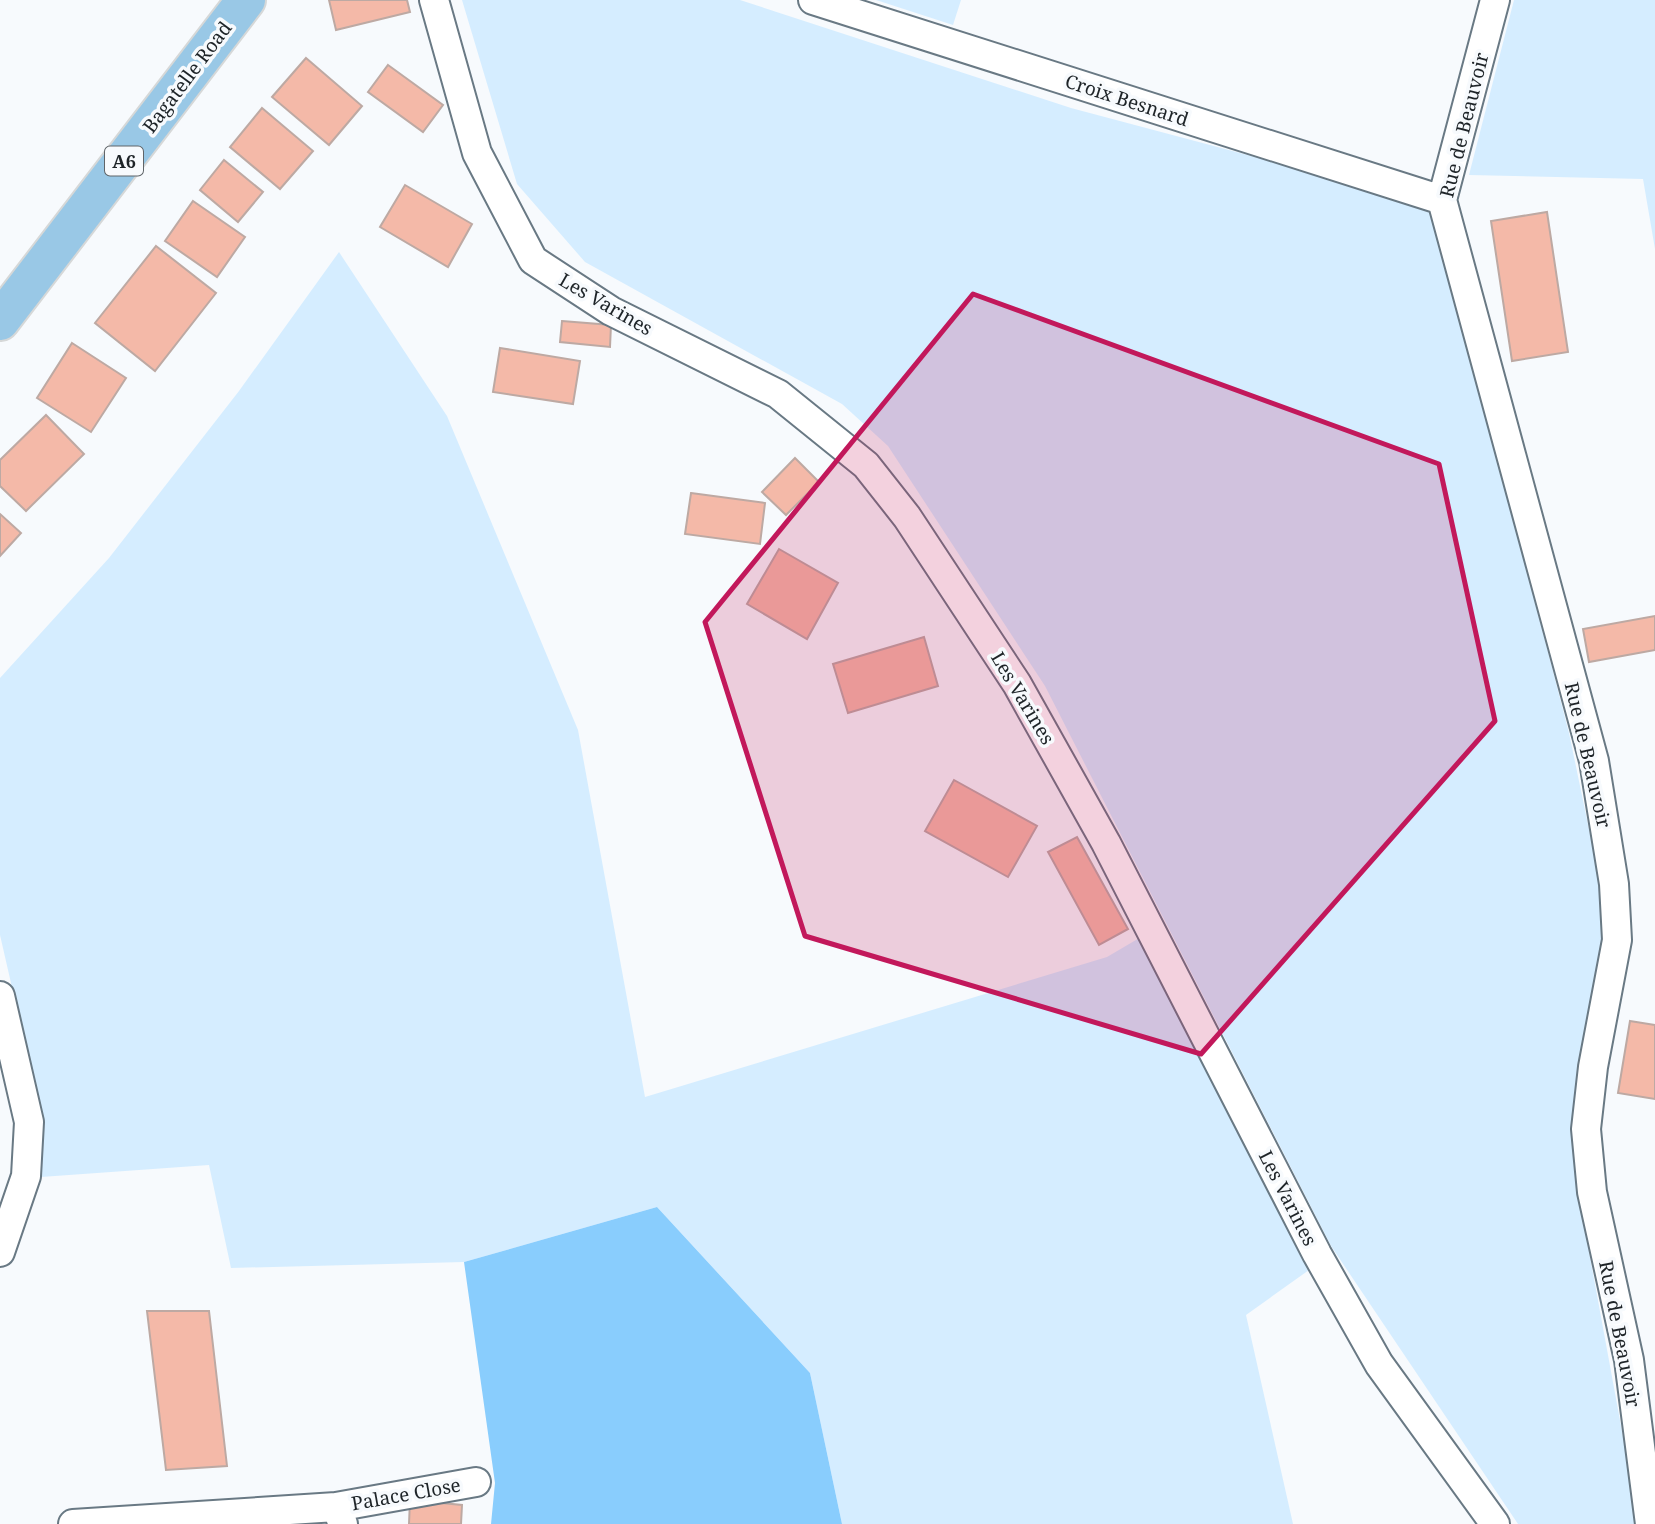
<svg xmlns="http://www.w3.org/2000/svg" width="1655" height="1524" font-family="'Noto Serif',serif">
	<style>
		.green { fill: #d5edff }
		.forest { fill: #89cdfd }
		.building { fill: #f4b9a8; stroke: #bda9a3; stroke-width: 2 }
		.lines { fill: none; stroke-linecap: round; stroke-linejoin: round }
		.minor-casing { stroke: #697984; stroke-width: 32 }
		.primary-casing { stroke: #d6d8d8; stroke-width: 42 }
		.minor { stroke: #fff; stroke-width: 28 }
		.primary { stroke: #99c8e6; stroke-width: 38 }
		.marked { fill: #c2185b; fill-opacity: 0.2; stroke: #c2185b; stroke-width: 5; stroke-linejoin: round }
		.labels { text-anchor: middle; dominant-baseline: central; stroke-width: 7; stroke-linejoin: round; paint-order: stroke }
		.shield { fill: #f7fafd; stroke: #5f6468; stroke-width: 2 }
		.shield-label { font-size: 18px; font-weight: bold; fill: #1e2428 }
		.street-label { font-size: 19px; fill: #1e2428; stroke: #f7fafd }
	</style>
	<rect width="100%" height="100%" fill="#f7fafd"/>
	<!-- green -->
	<path class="green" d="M 462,0 L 740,0 L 1071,108 L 1432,204 L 1569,733 L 1601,887 L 1601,976 L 1574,1099 L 1577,1186 L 1639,1524 L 1518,1524 L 1331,1246 L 1045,686 L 888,446 L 842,404 L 585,262 L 517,184 Z
		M 876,0 L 961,0 L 953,25 Z
		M 1514,0 L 1655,0 L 1655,249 L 1643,179 L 1469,175 Z
		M 339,252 L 447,416 L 578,730 L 645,1097 L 1107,957 L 1141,937 L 1309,1270 L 1246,1315 L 1293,1524 L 842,1524 L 810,1373 L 657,1207 L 464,1262 L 231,1268 L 209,1165 L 41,1177 L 41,1114 L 0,935 L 0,678 L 109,558 L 239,391 Z"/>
	<!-- forest -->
	<path class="forest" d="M 657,1207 L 810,1373 L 842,1524 L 491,1524 L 495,1483 L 464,1262 Z"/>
	<!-- building -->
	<path class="building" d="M 329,0 L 407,0 L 410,12 L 336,30 Z
		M 306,58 L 362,106 L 329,145 L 272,97 Z
		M 388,65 L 443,105 L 423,132 L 368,92 Z
		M 262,108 L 313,151 L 280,189 L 230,147 Z
		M 224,160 L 263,192 L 238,222 L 200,190 Z
		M 405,185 L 472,224 L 448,267 L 380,227 Z
		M 193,201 L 245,237 L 217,277 L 165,241 Z
		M 1547,212 L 1568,352 L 1512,361 L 1491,221 Z
		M 156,246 L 216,293 L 155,371 L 95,323 Z
		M 562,321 L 611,325 L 610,347 L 560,342 Z
		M 72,343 L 126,378 L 91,432 L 37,398 Z
		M 500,348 L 580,361 L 573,404 L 493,392 Z
		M 46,415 L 84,454 L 26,511 L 0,486 L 0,460 Z
		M 795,458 L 819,482 L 786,515 L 762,492 Z
		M 691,493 L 765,503 L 760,544 L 685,534 Z
		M 0,514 L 21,533 L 0,556 Z
		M 779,549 L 838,583 L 807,639 L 747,604 Z
		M 1655,616 L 1655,650 L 1589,662 L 1583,629 Z
		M 924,637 L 938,686 L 848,713 L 833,664 Z
		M 954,780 L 1037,826 L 1008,877 L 925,831 Z
		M 1077,837 L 1128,929 L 1099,945 L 1048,852 Z
		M 1630,1021 L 1655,1025 L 1655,1099 L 1618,1093 Z
		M 147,1311 L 209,1311 L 227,1466 L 166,1470 Z
		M 410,1500 L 462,1505 L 461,1524 L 409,1524 Z"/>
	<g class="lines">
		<defs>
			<path id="minor" d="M 434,0 L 477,153 L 533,260 L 611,311 L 778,394 L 866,465 L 907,517 L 1017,684 L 1106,843 L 1317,1254 L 1379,1364 L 1495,1524
				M 813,0 L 1442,200
				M 1495,0 L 1442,200 L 1594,761 L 1614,884 L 1617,940 L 1593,1067 L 1586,1129 L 1592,1192 L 1629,1360 L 1650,1524
				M 0,996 L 29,1122 L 26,1176 L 0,1252
				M 336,1507 L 476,1482
				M 73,1524 L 336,1507 L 343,1524"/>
			<path id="primary" d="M 0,321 L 246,0"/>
		</defs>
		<!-- minor casing -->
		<use href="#minor" class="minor-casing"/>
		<!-- primary casing -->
		<use href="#primary" class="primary-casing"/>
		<!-- minor -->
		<use href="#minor" class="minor"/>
		<!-- primary -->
		<use href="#primary" class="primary"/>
	</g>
	<!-- marked area -->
	<path class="marked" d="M 973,294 L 1439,464 L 1495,721 L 1201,1054 L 805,936 L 705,622 Z"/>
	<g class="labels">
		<!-- shield labels -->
		<rect class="shield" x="105" y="146.5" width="38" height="29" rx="5"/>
		<g class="shield-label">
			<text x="124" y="161">A6</text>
		</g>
		<!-- street labels -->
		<g class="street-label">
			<text transform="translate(187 77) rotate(-53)">Bagatelle Road</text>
			<text transform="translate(1127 100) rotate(18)">Croix Besnard</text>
			<text transform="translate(1464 125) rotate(-76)">Rue de Beauvoir</text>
			<text transform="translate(606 304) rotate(30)">Les Varines</text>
			<text transform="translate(1023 698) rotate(59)">Les Varines</text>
			<text transform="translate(1588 755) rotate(77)">Rue de Beauvoir</text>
			<text transform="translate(1288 1198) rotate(63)">Les Varines</text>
			<text transform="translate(1620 1334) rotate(79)">Rue de Beauvoir</text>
			<text transform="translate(406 1494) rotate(-10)">Palace Close</text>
		</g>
	</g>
</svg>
